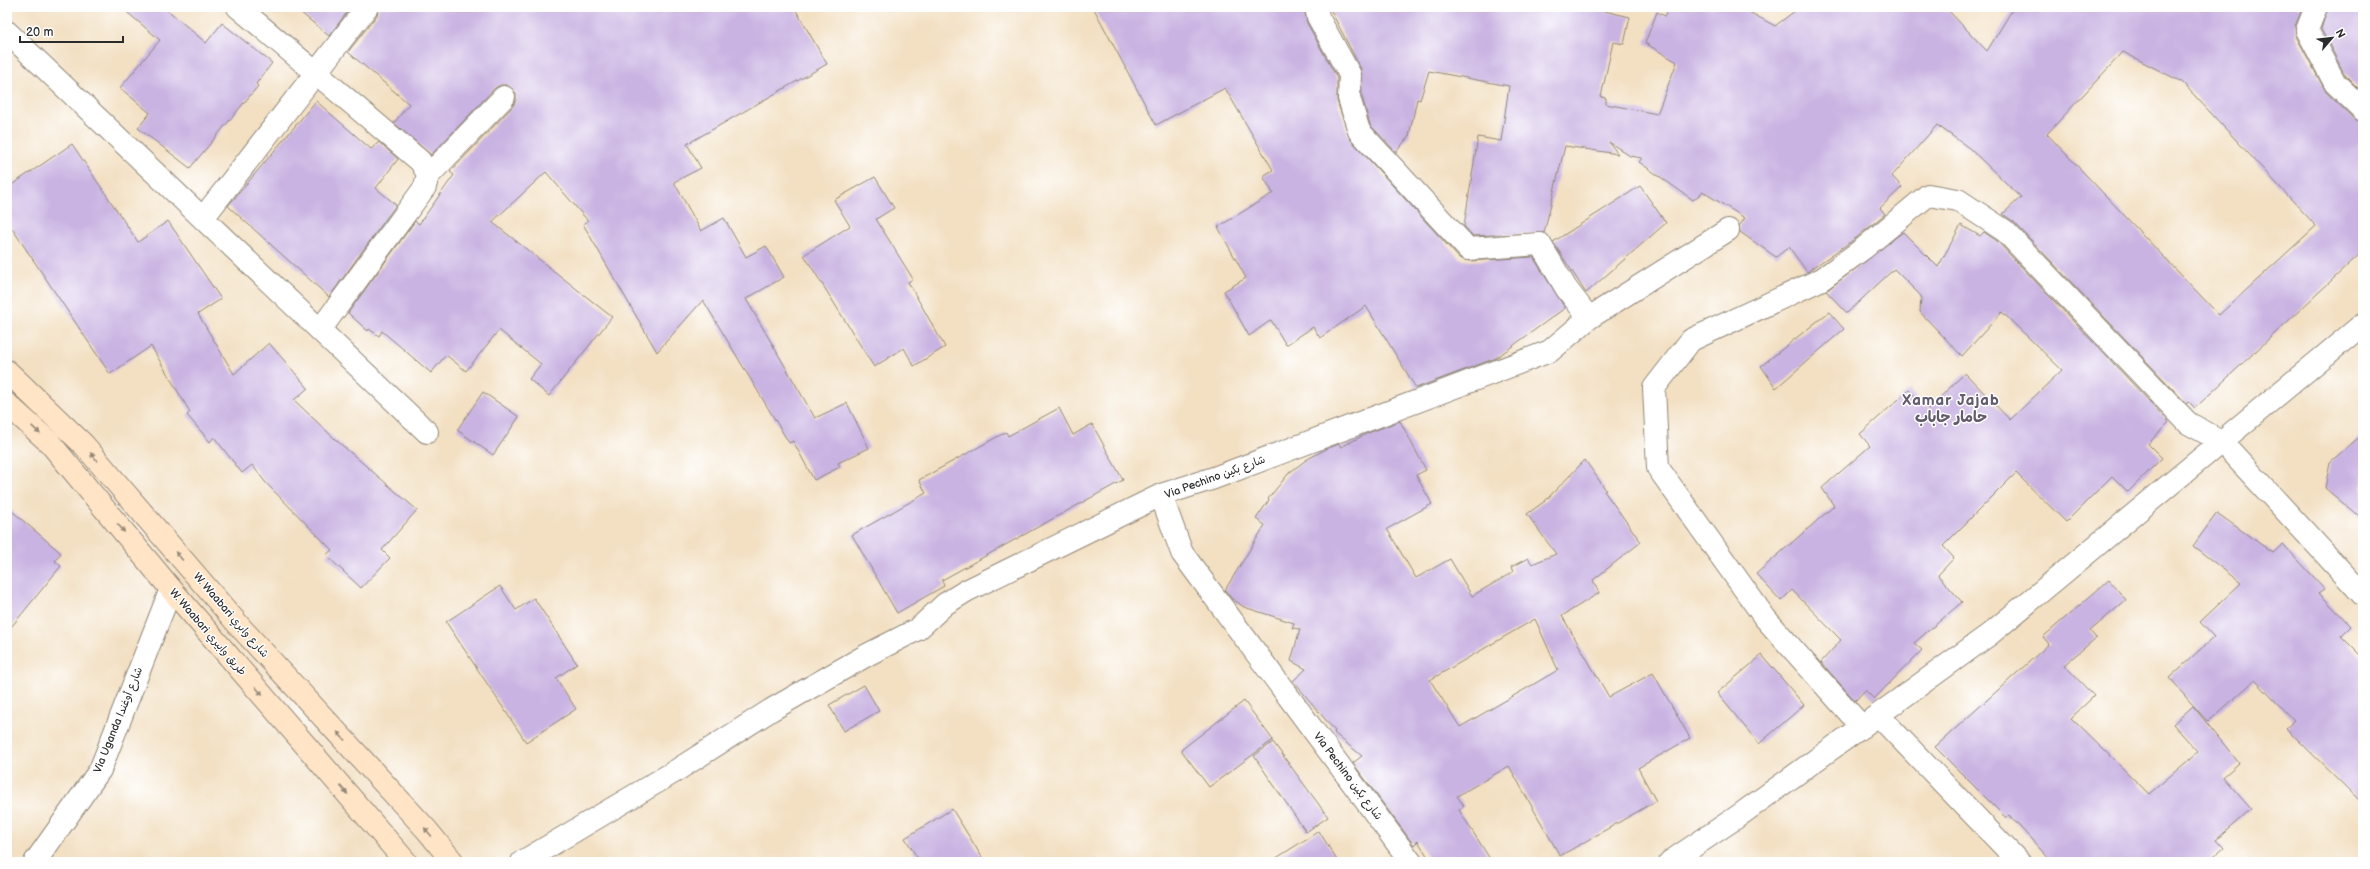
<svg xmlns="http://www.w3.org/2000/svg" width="2370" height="869" font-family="'Balsamiq Sans','Playpen Sans Arabic',sans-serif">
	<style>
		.building { fill: #c9b3e2; fill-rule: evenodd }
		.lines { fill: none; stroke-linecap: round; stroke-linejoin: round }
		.street-casing { stroke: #8f8677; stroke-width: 24 }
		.secondary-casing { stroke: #8f8677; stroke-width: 24 }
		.street { stroke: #fff; stroke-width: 22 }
		.secondary { stroke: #ffe4c6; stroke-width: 22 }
		.oneway { fill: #958878 }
		.labels { text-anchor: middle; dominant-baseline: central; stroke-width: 3; stroke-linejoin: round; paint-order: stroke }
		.street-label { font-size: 11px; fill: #2b2b2b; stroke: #fff }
		.district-label { font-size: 15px; font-weight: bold; letter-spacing: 1px; fill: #625b6b; stroke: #fff }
	</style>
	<rect width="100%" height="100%" fill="#fff"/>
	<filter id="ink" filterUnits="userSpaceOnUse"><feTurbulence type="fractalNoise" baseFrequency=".025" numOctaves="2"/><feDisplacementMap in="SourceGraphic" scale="8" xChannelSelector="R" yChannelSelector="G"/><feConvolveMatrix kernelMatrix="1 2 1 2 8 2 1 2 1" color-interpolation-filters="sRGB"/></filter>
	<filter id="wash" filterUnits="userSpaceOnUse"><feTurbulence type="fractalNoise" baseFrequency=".012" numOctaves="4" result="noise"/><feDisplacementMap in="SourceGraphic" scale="16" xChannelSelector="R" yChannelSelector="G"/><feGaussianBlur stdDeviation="0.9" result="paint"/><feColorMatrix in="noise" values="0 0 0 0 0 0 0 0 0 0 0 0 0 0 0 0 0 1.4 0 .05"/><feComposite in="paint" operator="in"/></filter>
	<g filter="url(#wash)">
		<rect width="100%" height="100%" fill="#f3e0c3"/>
		<g id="blocks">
			<!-- building -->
			<path class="building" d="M 121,7 L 164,7 L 206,43 L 222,23 L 272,63 L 256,84 L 258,86 L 190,168 L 138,128 L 150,113 L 120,88 L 160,40 Z
				M 294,7 L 351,7 L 329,36 Z
				M 379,7 L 794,7 L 827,64 L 687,144 L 701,168 L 674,182 L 701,231 L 724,218 L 746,257 L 766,246 L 784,277 L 746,299 L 815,418 L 847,403 L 869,448 L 838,463 L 840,467 L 814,480 L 793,441 L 789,443 L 703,300 L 657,352 L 583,224 L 588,221 L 546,172 L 492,222 L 612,317 L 549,396 L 529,379 L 541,364 L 499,330 L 466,371 L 446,355 L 431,373 L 382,331 L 379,336 L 369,329 L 368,331 L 348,313 L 415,221 L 419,224 L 454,175 L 450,172 L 513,106 L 516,100 L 516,93 L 507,85 L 501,85 L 495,88 L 431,155 L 394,123 L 409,104 L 348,52 L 377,15 Z
				M 1093,7 L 1304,7 L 1307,23 L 1337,78 L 1337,101 L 1350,139 L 1459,258 L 1469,261 L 1533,257 L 1565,308 L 1496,358 L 1416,388 L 1366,306 L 1320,338 L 1313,327 L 1286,345 L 1271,320 L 1249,336 L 1224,291 L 1246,278 L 1218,227 L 1273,193 L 1263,176 L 1273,170 L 1225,88 L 1156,125 Z
				M 1329,7 L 1588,7 L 1630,17 L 1624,44 L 1613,42 L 1601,97 L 1606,98 L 1606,104 L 1657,114 L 1677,62 L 1645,43 L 1657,12 L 1665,16 L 1669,7 L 1740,7 L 1775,26 L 1800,7 L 1945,7 L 1987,51 L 2014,7 L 2303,7 L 2295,26 L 2296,36 L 2326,92 L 2354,119 L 2363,122 L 2363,251 L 2195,408 L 2189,402 L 2187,404 L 2014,222 L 2003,214 L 2021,197 L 1969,148 L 1937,125 L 1892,176 L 1902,187 L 1880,208 L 1885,214 L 1856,238 L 1807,272 L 1789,247 L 1776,257 L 1740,232 L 1739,226 L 1745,218 L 1703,192 L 1693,200 L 1639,162 L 1642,158 L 1630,156 L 1609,142 L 1618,154 L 1565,146 L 1544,233 L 1473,236 L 1464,226 L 1478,137 L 1501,141 L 1509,86 L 1429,71 L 1420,100 L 1417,99 L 1409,136 L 1396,152 L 1370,125 L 1362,96 L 1361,69 ZM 2123,52 L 2182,82 L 2316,226 L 2219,315 L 2047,134 Z
				M 2328,7 L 2363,7 L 2363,93 L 2345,75 L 2321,29 Z
				M 316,101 L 371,149 L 379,142 L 398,159 L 376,188 L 396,205 L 329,297 L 228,206 Z
				M 72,144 L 138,242 L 168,221 L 221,299 L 198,314 L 234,374 L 269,343 L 308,388 L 294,400 L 336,440 L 417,510 L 382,550 L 390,558 L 361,588 L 326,555 L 332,550 L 266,483 L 252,465 L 242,473 L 214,437 L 210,442 L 187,415 L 190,412 L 151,346 L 110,374 L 7,221 L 7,188 Z
				M 875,177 L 894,208 L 876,219 L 913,279 L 908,282 L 945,347 L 914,366 L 904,348 L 874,367 L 804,255 L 850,226 L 834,200 Z
				M 1640,186 L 1666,223 L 1586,293 L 1553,242 Z
				M 1961,225 L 1980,236 L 1984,232 L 1997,241 L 2169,422 L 2148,444 L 2162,458 L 2128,492 L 2112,476 L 2066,522 L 2016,473 L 1943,546 L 1954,558 L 1938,575 L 1962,602 L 1914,643 L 1922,650 L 1874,699 L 1865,690 L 1855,701 L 1821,662 L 1841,640 L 1792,590 L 1781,601 L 1756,574 L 1834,506 L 1822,488 L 1870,446 L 1860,434 L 1909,390 L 1928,409 L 1965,373 L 2010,420 L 2062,370 L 2002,312 L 1962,356 L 1920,312 L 1921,296 L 1894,269 L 1847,313 L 1826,291 L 1903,232 L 1938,267 Z
				M 1829,312 L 1844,329 L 1776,388 L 1761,366 Z
				M 483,392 L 519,417 L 493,455 L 457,430 Z
				M 1059,408 L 1073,435 L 1092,424 L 1123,480 L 942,580 L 944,586 L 897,613 L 852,535 L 926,493 L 919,480 L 1006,432 L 1008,436 Z
				M 1400,421 L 1426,470 L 1416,475 L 1432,504 L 1387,529 L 1416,578 L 1450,559 L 1472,596 L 1513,572 L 1511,567 L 1528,558 L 1532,564 L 1556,554 L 1527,514 L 1545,501 L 1585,460 L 1606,490 L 1604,491 L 1641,542 L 1593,580 L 1599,593 L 1562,616 L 1609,697 L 1653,673 L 1690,738 L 1638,768 L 1656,801 L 1560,856 L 1509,766 L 1457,796 L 1464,806 L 1459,810 L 1492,862 L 1431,862 L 1418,841 L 1414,845 L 1353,763 L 1362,756 L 1334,733 L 1335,731 L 1293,681 L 1306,669 L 1291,661 L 1300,629 L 1292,628 L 1294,623 L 1244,607 L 1232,599 L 1225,590 L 1265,525 L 1256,519 L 1269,500 L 1268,499 L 1289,473 L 1306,460 L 1326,449 L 1339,444 L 1341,447 L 1368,433 ZM 1535,619 L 1558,670 L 1460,727 L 1430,680 Z
				M 2363,434 L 2363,520 L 2325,488 L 2330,462 Z
				M 7,507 L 61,553 L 55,561 L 61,566 L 7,632 Z
				M 2217,513 L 2273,553 L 2283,544 L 2325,589 L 2319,593 L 2351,626 L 2341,636 L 2363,658 L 2363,804 L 2286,728 L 2294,721 L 2255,680 L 2208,722 L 2169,678 L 2214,637 L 2200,622 L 2241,583 L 2193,546 Z
				M 2109,580 L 2126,600 L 2090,631 L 2096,638 L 2064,665 L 2094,696 L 2071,718 L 2149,794 L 2198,752 L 2173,724 L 2193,706 L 2239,763 L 2223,777 L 2251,809 L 2216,840 L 2223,848 L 2207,862 L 2052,862 L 2009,815 L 2006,818 L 1935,747 L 2049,644 L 2043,637 Z
				M 500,586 L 516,610 L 534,598 L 577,664 L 556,678 L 576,709 L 526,742 L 446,622 Z
				M 1762,655 L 1804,705 L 1759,744 L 1717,693 Z
				M 864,685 L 879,711 L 844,731 L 829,705 Z
				M 1244,701 L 1273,740 L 1209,787 L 1181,750 Z
				M 1273,742 L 1328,817 L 1306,832 L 1254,756 Z
				M 952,809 L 985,862 L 920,862 L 905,838 Z
				M 1319,831 L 1338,862 L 1270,862 Z"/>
		</g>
	</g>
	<g filter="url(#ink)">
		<use href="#blocks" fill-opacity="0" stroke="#8f8677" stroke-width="1"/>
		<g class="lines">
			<defs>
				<path id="street" d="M 238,7 L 420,161 L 428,174 L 425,187 L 320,330
					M 1316,7 L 1318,17 L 1350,75 L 1349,98 L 1359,131 L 1468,249 L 1540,244 L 1566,288 L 1589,318
					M 2316,7 L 2307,30 L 2335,83 L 2363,110
					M 7,32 L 427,432
					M 428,176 L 504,97
					M 203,218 L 367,7
					M 1878,715 L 2019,862
					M 1862,727 L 1765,618 L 1658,468 L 1654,388 L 1691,340 L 1822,279 L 1864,248 L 1928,195 L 1958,200 L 2005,231 L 2188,423 L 2221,441 L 2363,595
					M 35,862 L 100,770 L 171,589
					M 522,862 L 674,772 L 771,710 L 867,655 L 918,629 L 945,604 L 966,591 L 1161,495
					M 1411,862 L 1182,553 L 1161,495 L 1214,478 L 1550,351 L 1589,318 L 1728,230
					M 1670,862 L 1737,817 L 1990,634 L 2363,324"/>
				<path id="secondary" d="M 7,371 L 84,445 L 242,629 L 426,829 L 453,862
					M 7,404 L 50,443 L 171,589 L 406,862"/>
			</defs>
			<!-- street casing -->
			<use href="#street" class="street-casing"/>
			<!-- secondary casing -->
			<use href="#secondary" class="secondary-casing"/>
			<!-- street -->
			<use href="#street" class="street"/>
			<!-- secondary -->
			<use href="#secondary" class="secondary"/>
		</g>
		<!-- one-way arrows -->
		<defs><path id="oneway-solid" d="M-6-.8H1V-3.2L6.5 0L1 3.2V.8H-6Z"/></defs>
		<g class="oneway">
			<use href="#oneway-solid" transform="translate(36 430) rotate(43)"/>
			<use href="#oneway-solid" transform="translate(94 457) rotate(-131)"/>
			<use href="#oneway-solid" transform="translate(121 528) rotate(50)"/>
			<use href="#oneway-solid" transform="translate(179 556) rotate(-131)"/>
			<use href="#oneway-solid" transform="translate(259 691) rotate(49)"/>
			<use href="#oneway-solid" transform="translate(341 736) rotate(-133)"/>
			<use href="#oneway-solid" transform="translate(344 790) rotate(49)"/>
			<use href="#oneway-solid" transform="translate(428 832) rotate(-131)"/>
		</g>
	</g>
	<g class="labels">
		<!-- street labels -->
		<g class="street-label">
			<text transform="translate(1215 477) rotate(-20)">Via Pechino شارع بكين</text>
			<text transform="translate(231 615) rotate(49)">W. Waabari شارع وابري</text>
			<text transform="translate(208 632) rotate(49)">W. Waabari طريق وابيري</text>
			<text transform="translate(118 720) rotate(-68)">Via Uganda شارع أوغندا</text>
			<text transform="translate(1348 776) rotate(53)">Via Pechino شارع بكين</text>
		</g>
		<!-- district labels -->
		<g class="district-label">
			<text x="1951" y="400">Xamar Jajab<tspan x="1951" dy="17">حامار جاباب</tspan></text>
		</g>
	</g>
	<!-- margin -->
	<rect width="2370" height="869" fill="none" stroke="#fff" stroke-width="24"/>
	<!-- north arrow -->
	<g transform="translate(2332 38) rotate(62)" stroke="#ffffff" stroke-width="3" paint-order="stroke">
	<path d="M0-3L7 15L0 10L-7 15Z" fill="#2b2b2b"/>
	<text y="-6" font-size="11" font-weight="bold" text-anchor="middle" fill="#2b2b2b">N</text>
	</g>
	<!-- scale -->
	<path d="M20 36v6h103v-6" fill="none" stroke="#2b2b2b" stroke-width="2"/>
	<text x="26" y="36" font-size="12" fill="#2b2b2b" stroke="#ffffff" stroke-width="3" paint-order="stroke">20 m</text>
</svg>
